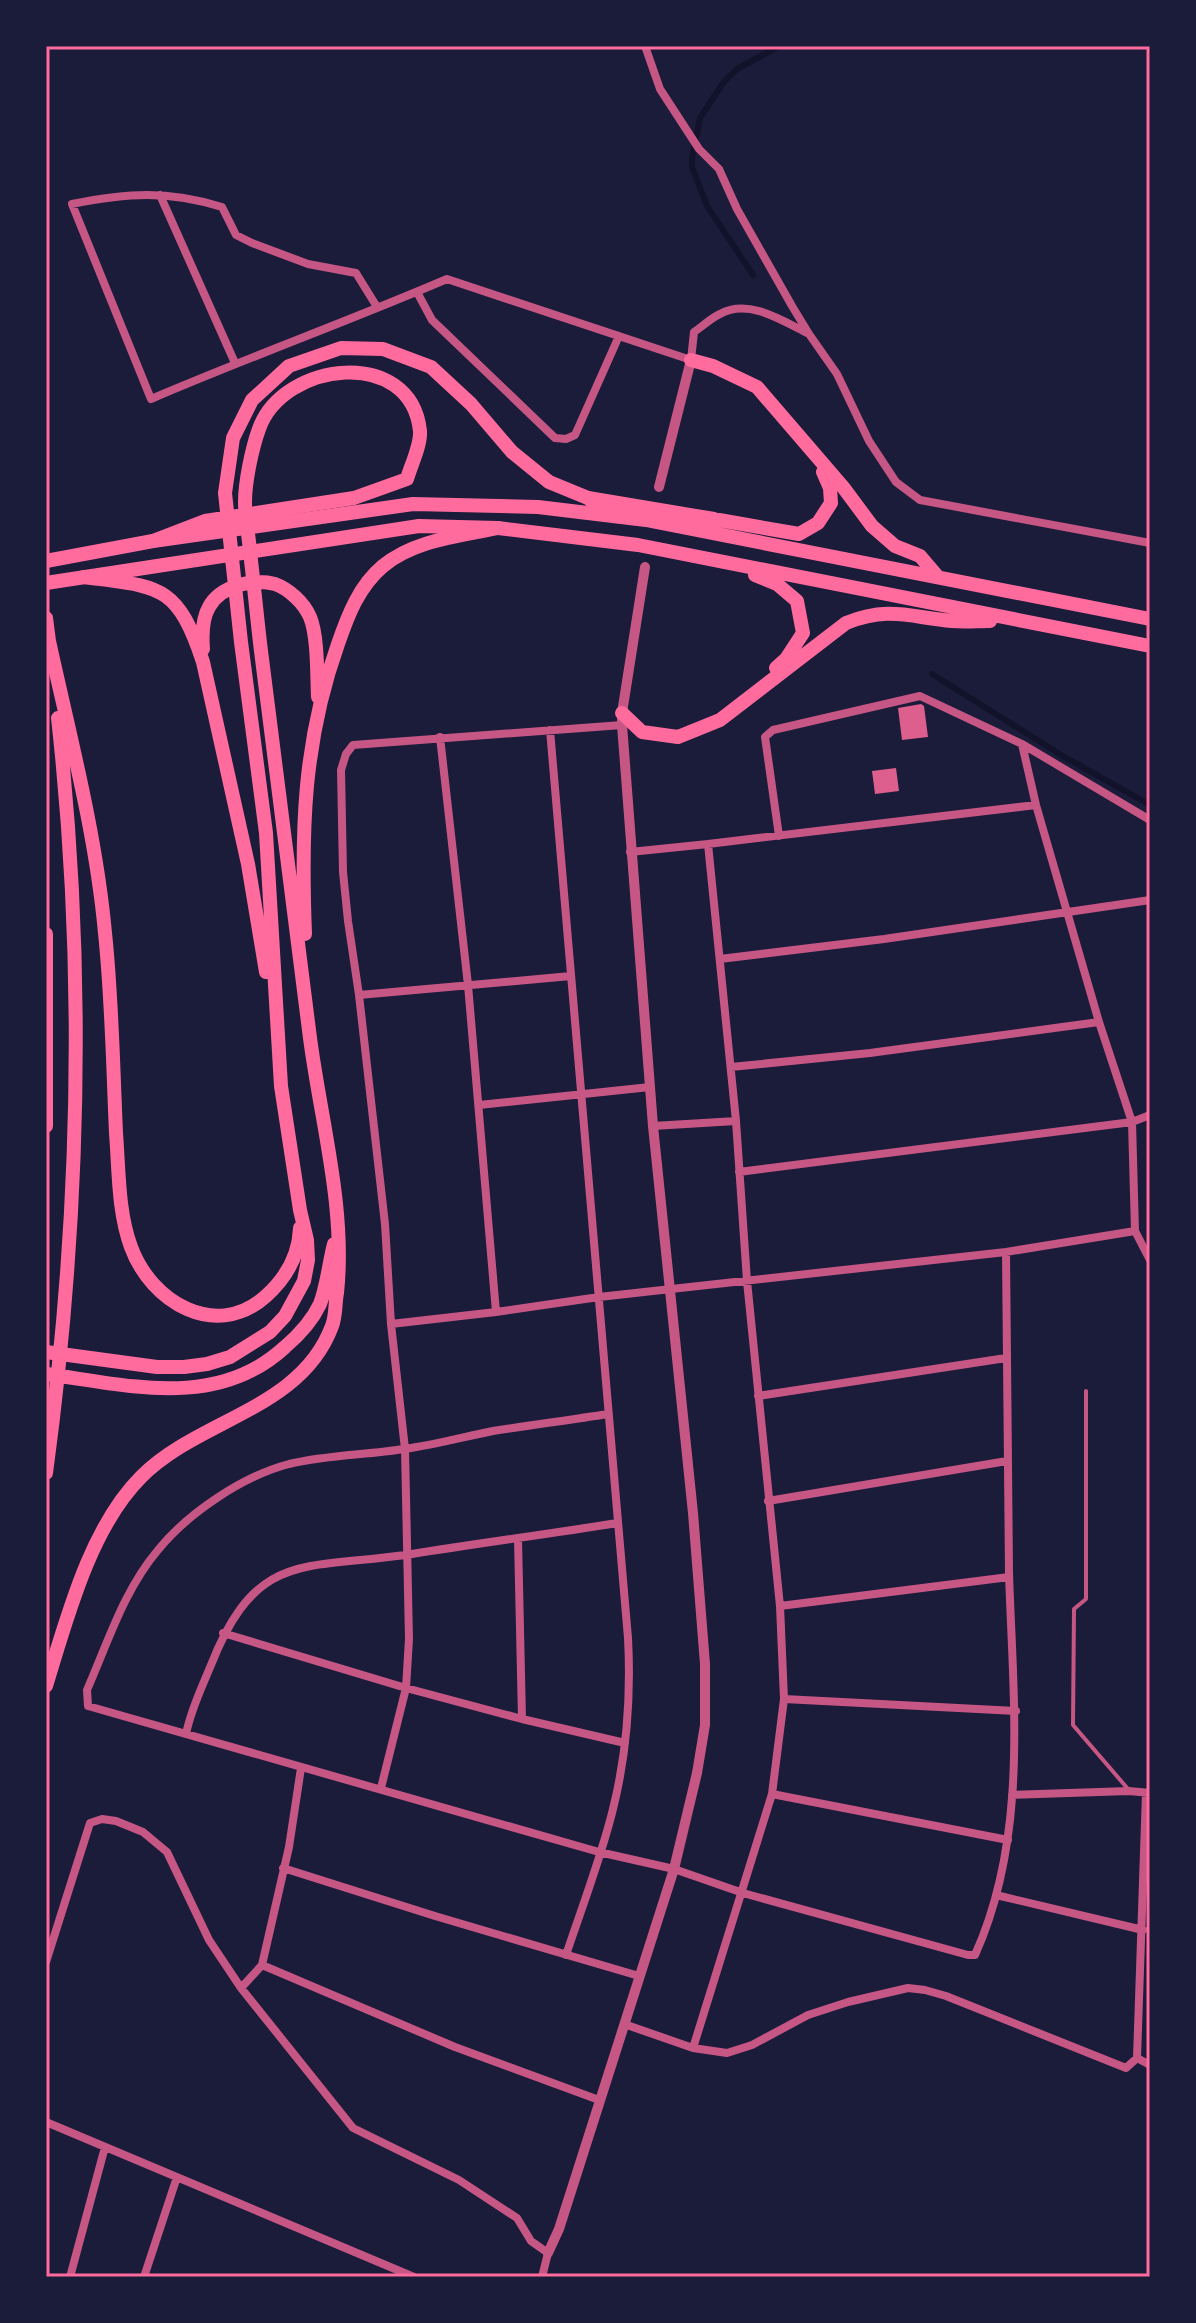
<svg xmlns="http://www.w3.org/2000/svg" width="1196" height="2323" font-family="'IBM Plex Serif',serif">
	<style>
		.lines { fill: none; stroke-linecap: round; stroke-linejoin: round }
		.stream { stroke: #12122b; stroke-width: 6 }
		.building { fill: #dd5f8e }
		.service { stroke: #c65784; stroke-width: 4 }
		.minor { stroke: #c65784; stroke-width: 8 }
		.tertiary { stroke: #c65784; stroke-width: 10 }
		.trunk { stroke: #ff6b9d; stroke-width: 14 }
		.motorway { stroke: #ff6b9d; stroke-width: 14 }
		.neatline { fill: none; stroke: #ff6b9d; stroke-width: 3 }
	</style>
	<rect width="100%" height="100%" fill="#1b1b3a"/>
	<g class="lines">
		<!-- stream -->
		<path class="stream" d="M 753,275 L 707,206 L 692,167 L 692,159 L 700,118 L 723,83 L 737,69 L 779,46
			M 932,674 L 1061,755 L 1150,805"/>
	</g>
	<!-- building -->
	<path class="building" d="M 921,704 L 924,706 L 928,737 L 902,740 L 898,708 Z
		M 896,768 L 899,791 L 875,794 L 872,771 Z"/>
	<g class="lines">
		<!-- service -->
		<path class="service" d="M 1086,1391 L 1086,1599 L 1074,1609 L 1073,1725 L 1128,1789"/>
		<!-- minor -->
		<path class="minor" d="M 645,46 L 660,89 L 699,149 L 719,169 L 737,209 L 792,306 L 809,334 L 837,374 L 869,441 L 896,482 L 920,500 L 1150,543
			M 160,195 L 235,363
			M 417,292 L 432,320 L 555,438 L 566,439 L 575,435 L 619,336
			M 377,307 L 356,273 L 308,264 L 252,243 L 236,235 L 222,207 C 167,190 127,193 72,204 L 151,399 C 249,357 349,321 447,279 L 691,360 L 694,332 C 703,326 711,318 720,314 C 749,298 783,321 809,334
			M 550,730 L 628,1638 C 631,1695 627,1753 613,1809 C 601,1858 582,1907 566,1955
			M 440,737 L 468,985 L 496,1312
			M 1022,744 L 1036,805 L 1099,1022 L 1132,1122 L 1135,1231 L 1150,1260
			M 779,836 L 765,737 L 773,730 L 920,696 L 1022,744 L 1150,820
			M 630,852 L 708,844
			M 720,959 L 884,939 L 1150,900
			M 359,995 L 571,976
			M 731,1067 L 870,1053 L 1099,1022
			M 479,1105 L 650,1087
			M 653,1126 L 736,1121
			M 739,1172 L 1132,1122 L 1150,1115
			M 391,1324 L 496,1312 L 599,1297 L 1006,1252 L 1135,1231
			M 758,1396 L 1006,1358
			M 608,1414 C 570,1420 531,1425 493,1431 C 463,1437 434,1445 404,1449 C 366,1455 327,1455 289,1464 C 243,1476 188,1513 158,1550 C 124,1590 108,1642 87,1690 L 88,1706 L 599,1852 L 674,1869 L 743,1893 L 968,1955 L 975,1955 C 1029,1835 1013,1700 1009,1573 C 1007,1466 1006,1359 1006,1252
			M 768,1501 L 1007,1461
			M 518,1539 L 522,1719
			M 780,1606 L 1009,1577
			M 223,1633 L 406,1688 L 522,1719 L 625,1743
			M 784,1699 L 1016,1711
			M 186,1734 C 191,1709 202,1687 211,1665 C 257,1548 307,1570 412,1554 C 480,1543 549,1534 617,1523
			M 301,1768 L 289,1847 L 262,1965 L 455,2047 L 599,2100
			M 381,1788 L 406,1688 L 409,1639 L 405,1449 L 391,1324 L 385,1224 L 359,995 L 348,921 L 343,872 L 341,770 L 346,754 L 353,745 L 622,725
			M 772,1794 L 1008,1840
			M 1012,1795 L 1129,1791 L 1150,1793
			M 283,1868 L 435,1916 L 639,1976
			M 996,1895 L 1143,1930
			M 46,1962 L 90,1823 L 102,1819 L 116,1821 L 143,1832 L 167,1852 L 209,1940 L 241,1988 L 353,2128 L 459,2180 L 517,2218 L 531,2241 L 548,2253 L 542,2277
			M 241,1988 L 262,1965
			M 624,2024 L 693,2048 L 727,2053 L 752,2045 L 808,2015 L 848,2002 L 908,1988 L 925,1990 L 946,1996 L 1126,2068 L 1137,2058 L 1146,1793
			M 693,2048 L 772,1794 L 784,1699 L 780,1606 L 747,1281 L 736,1121 L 708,844 L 1036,805
			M 1137,2058 L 1150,2065
			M 46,2122 L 414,2277
			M 70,2277 L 105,2147
			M 144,2277 L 177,2177"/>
		<!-- tertiary -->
		<path class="tertiary" d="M 659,487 L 691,360
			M 548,2253 L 559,2229 L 674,1869 L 697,1773 L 705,1725 L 705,1664 L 693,1513 L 653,1126 L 622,725 L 622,713 L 645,567"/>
		<!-- trunk -->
		<path class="trunk" d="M 691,360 L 713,366 L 757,387 L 843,487 L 872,526 L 895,546 L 920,556 L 938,577
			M 588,498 L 714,519
			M 692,527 L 719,520 L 799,534 L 818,523 L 831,503 L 830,488 L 823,472
			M 46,561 L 153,541 L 413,504 L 538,507 L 646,520 L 1150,619
			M 755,575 L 777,584 L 797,601 L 803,633 L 786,659 L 776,668
			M 46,583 L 419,526 L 498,528 L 638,545 L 1150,646
			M 622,713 L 642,732 L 678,737 L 720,720 L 846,623 C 889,606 909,617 952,621 C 964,622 977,621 990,621"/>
		<!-- motorway -->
		<path class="motorway" d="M 84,577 C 159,587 177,583 203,662 L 248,864 L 266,972
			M 46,618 L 50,649
			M 49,641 C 70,737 96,834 105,933 C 112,999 113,1067 116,1133 C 119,1171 118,1212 131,1247 C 151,1302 216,1341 266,1296 C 286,1278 299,1255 300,1228
			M 203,649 C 202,636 202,619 209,607 C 220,586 253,578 275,584 C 289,589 304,603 310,617 C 318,636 317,676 318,697
			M 46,934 L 46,1126
			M 305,934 C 301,831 303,742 338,644 C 348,615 359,586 383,566 C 414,540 460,536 498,528
			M 46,1352 L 157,1367 L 184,1367 L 207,1364 L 230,1357 L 270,1332 L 285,1316 L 304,1281 L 308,1260 L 307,1240 L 300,1210 L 281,1086 L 266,833 L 241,642 L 225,493 L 233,438 L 252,400 L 289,366 L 341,348 L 383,349 L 431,367 L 471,404 L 512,452 L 549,482 L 588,498 L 605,513
			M 46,1374 C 128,1385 217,1410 285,1347 C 299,1335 312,1321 320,1304 C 327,1286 329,1263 334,1244
			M 46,1473 C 80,1222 86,969 58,718
			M 46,1686 C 67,1618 90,1528 141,1477 C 198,1419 301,1410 332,1326 C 336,1316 335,1303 337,1293 C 346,1208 321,1122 310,1038 C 293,909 278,780 261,651 C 257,618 254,585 250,552 C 249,536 245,519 245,502 C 245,482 252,448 259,429 C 283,361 411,346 420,431 C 421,445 411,465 407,479 L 354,498 L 205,521 L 153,541"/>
	</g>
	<!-- border -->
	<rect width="1196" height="2323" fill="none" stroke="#1b1b3a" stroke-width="96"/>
	<rect x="48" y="48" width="1100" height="2227" class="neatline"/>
</svg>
